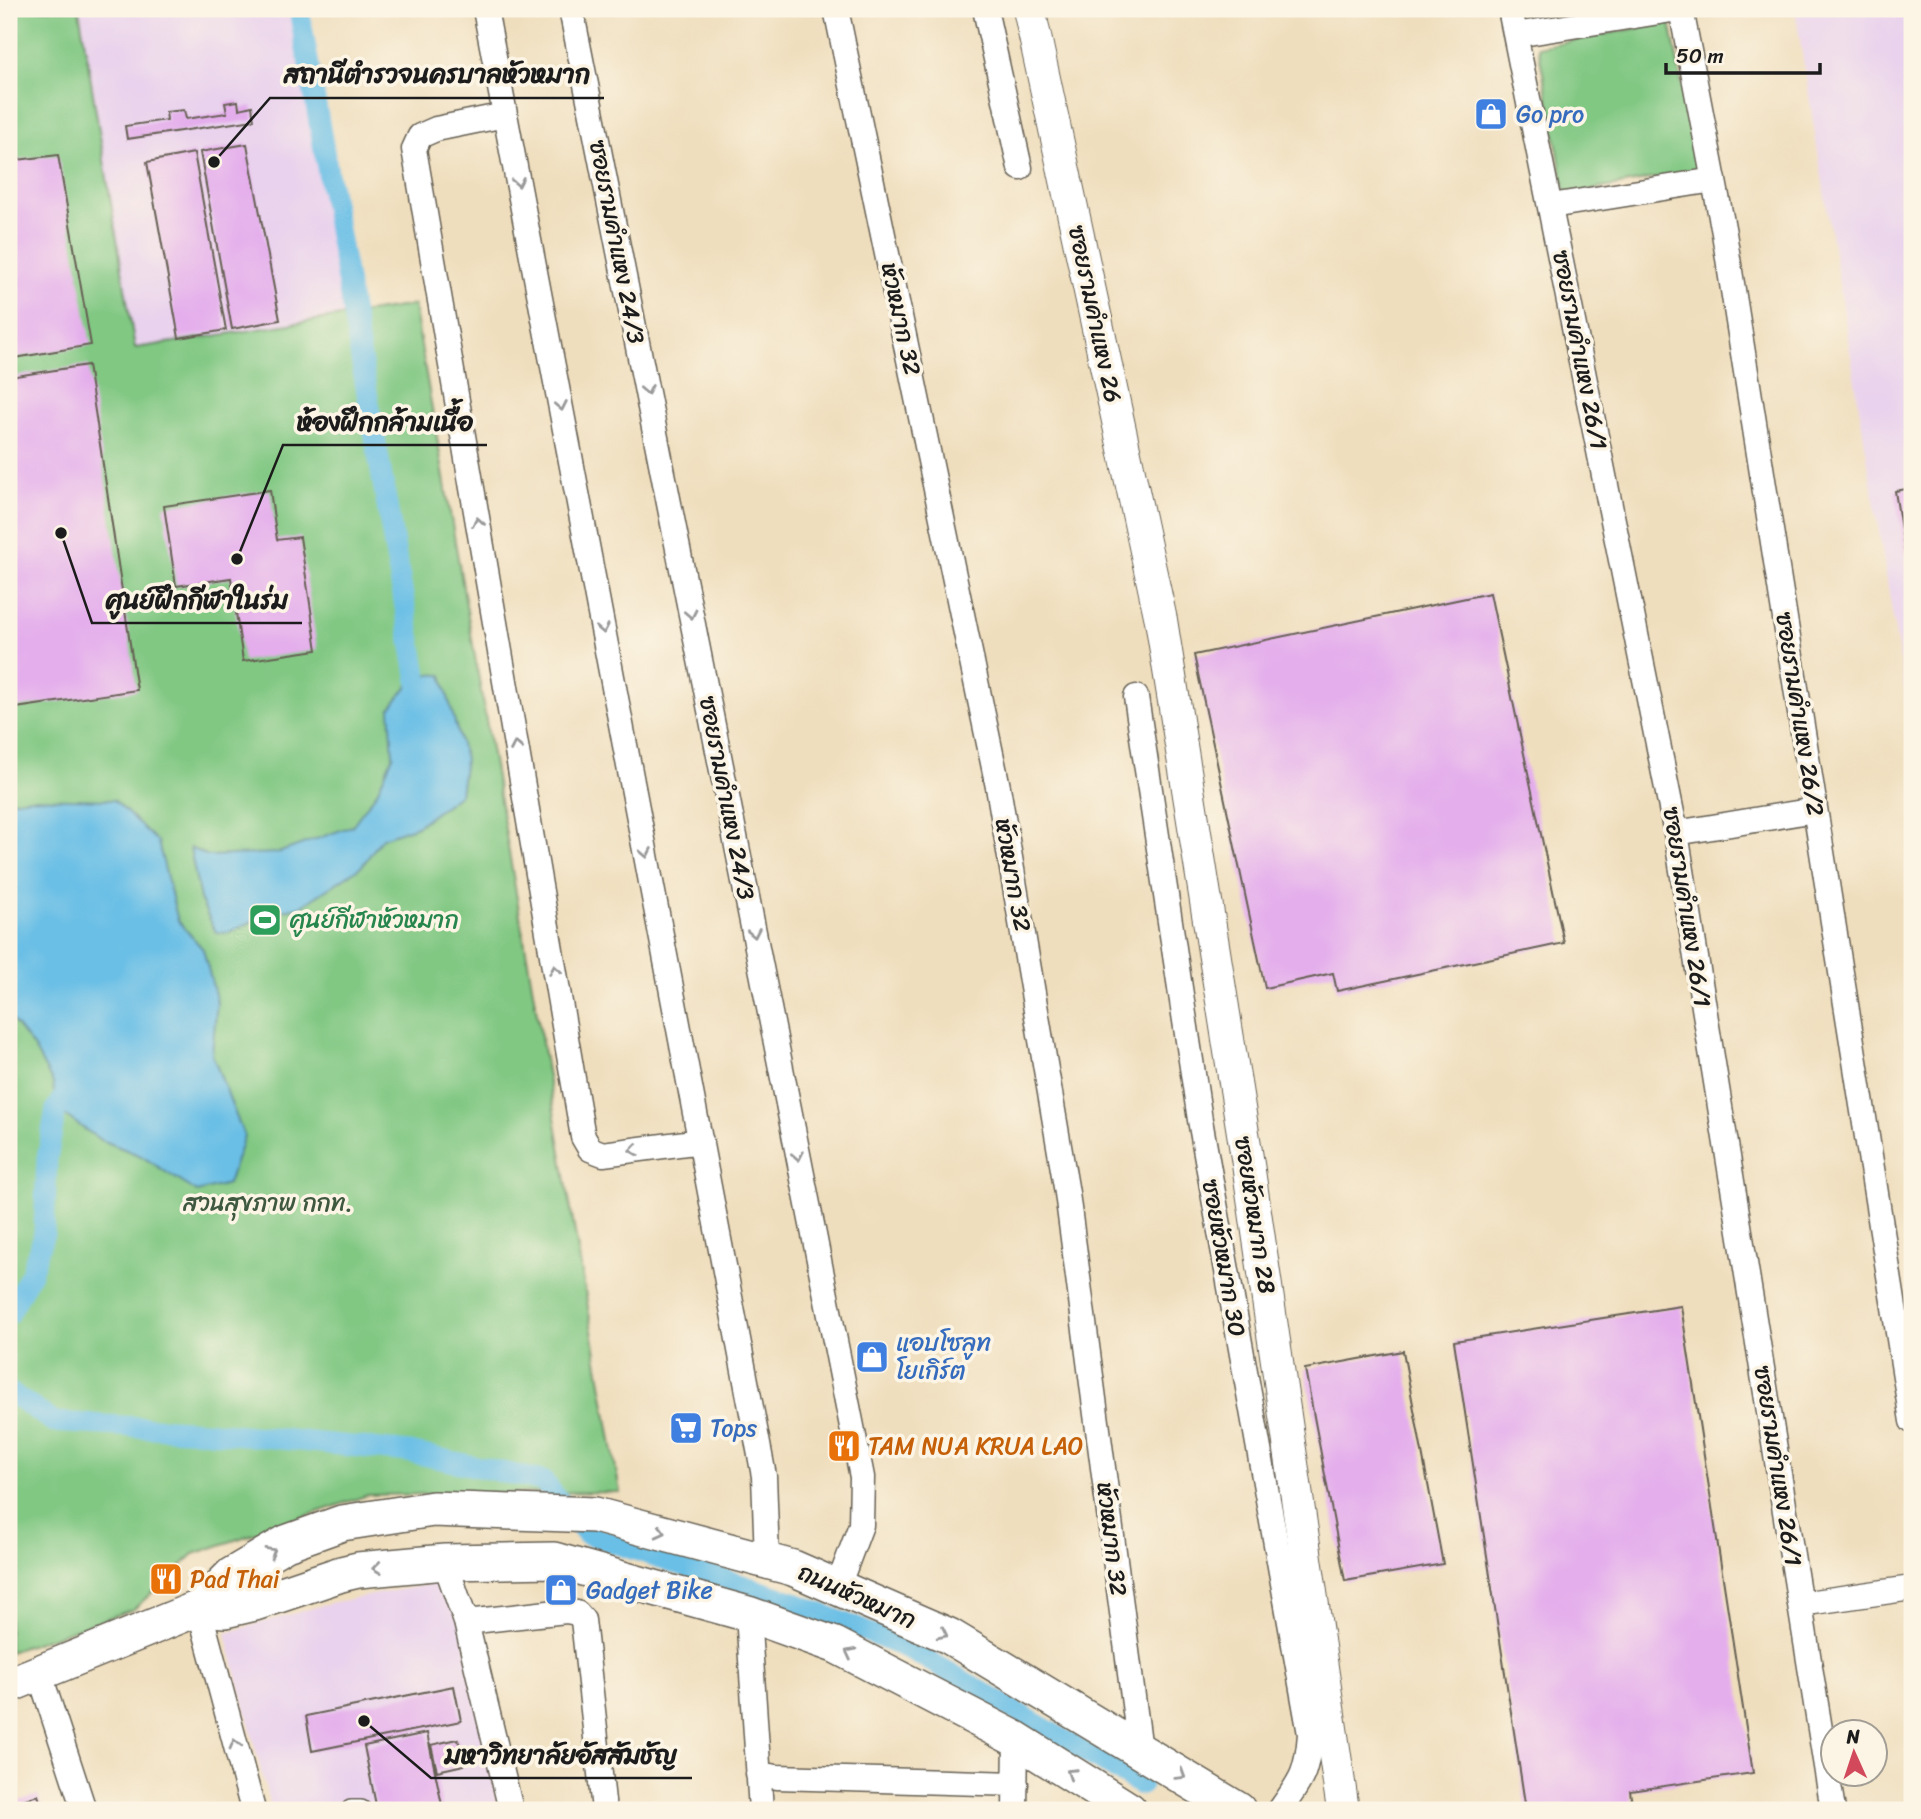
<svg xmlns="http://www.w3.org/2000/svg" width="1921" height="1819" font-family="Sriracha,'Playpen Sans Thai',sans-serif">
	<style>
		.built { fill: #e9d2ed }
		.green { fill: #81c883; stroke: #4e7250; stroke-width: 2 }
		.water { fill: #6abfe6; stroke: #436e81; stroke-width: 2 }
		.lines { fill: none; stroke-linecap: round; stroke-linejoin: round }
		.canal { stroke: #6abfe6; stroke-width: 21 }
		.building { fill: #e4aeec }
		.pedestrian-casing { stroke: #666054; stroke-width: 22 }
		.minor-casing { stroke: #666054; stroke-width: 27 }
		.tertiary-casing { stroke: #666054; stroke-width: 34 }
		.secondary-casing { stroke: #666054; stroke-width: 38 }
		.pedestrian { stroke: #fff; stroke-width: 19 }
		.minor { stroke: #fff; stroke-width: 24 }
		.tertiary { stroke: #fff; stroke-width: 32 }
		.secondary { stroke: #fff; stroke-width: 35 }
		.oneway { stroke: #999 }
		.labels { text-anchor: middle; dominant-baseline: central; stroke-width: 7; stroke-linejoin: round; paint-order: stroke }
		.shop-label { font-size: 24px; fill: #366cbe; stroke: #fcf5e5; text-anchor: start }
		.street-label { font-size: 24px; fill: #1c1c1c; stroke: #fcf5e5 }
		.leisure-label { font-size: 24px; fill: #27864d; stroke: #fcf5e5; text-anchor: start }
		.park-label { font-size: 24px; fill: #3f5840; stroke: #fcf5e5 }
		.food-label { font-size: 24px; fill: #c56008; stroke: #fcf5e5; text-anchor: start }
		.leader { fill: none; stroke: #1c1c1c; stroke-width: 2.5 }
		.callout-dot { fill: #1c1c1c; stroke: #fcf5e5; stroke-width: 2.5 }
		.callout-label { font-size: 26px; text-anchor: middle; font-weight: bold; fill: #1c1c1c; stroke: #fcf5e5; stroke-width: 7; stroke-linejoin: round; paint-order: stroke }
	</style>
	<rect width="100%" height="100%" fill="#fcf5e5"/>
	<filter id="ink" filterUnits="userSpaceOnUse"><feTurbulence type="fractalNoise" baseFrequency=".0143" numOctaves="2"/><feDisplacementMap in="SourceGraphic" scale="14" xChannelSelector="R" yChannelSelector="G"/><feConvolveMatrix kernelMatrix="1 2 1 2 8 2 1 2 1" color-interpolation-filters="sRGB"/></filter>
	<filter id="wash" filterUnits="userSpaceOnUse"><feTurbulence type="fractalNoise" baseFrequency=".00686" numOctaves="4" result="noise"/><feDisplacementMap in="SourceGraphic" scale="28" xChannelSelector="R" yChannelSelector="G"/><feGaussianBlur stdDeviation="1.57" result="paint"/><feColorMatrix in="noise" values="0 0 0 0 0 0 0 0 0 0 0 0 0 0 0 0 0 1.4 0 .05"/><feComposite in="paint" operator="in"/></filter>
	<g filter="url(#wash)">
		<rect width="100%" height="100%" fill="#efdebd"/>
		<!-- built -->
		<path class="built" d="M 80,9 L 298,9 L 346,315 L 135,348 Z
			M 1795,9 L 1912,9 L 1912,736 Z
			M 452,1580 L 499,1810 L 271,1810 L 226,1633 L 330,1603 Z"/>
		<!-- green -->
		<path class="green" d="M 9,9 L 79,9 L 135,348 L 414,305 L 620,1492 L 368,1495 L 194,1554 L 134,1609 L 9,1652 Z
			M 1670,22 L 1698,170 L 1566,195 L 1538,47 Z"/>
		<!-- water -->
		<path class="water" d="M 417,674 L 442,675 L 465,759 L 460,794 L 417,826 L 382,838 L 362,866 L 302,906 L 268,914 L 231,932 L 216,933 L 200,899 L 190,848 L 208,856 L 278,853 L 352,826 L 377,792 L 393,756 L 390,709 Z
			M 29,798 L 114,800 L 158,842 L 178,921 L 203,949 L 217,1002 L 212,1054 L 244,1136 L 228,1184 L 197,1192 L 141,1156 L 99,1139 L 56,1109 L 53,1083 L 34,1048 L 9,1016 L 9,801 Z"/>
		<g class="lines">
			<!-- canal -->
			<path class="canal" d="M 299,9 L 422,703
				M 9,1314 L 31,1273 L 44,1233 L 47,1159 L 56,1109 L 71,1085
				M 9,1392 L 54,1422 L 203,1431 L 409,1452 L 543,1481 L 586,1534 L 791,1601 L 913,1651 L 1141,1785"/>
		</g>
		<g id="blocks">
			<!-- building -->
			<path class="building" d="M 238,101 L 239,109 L 252,106 L 254,120 L 127,139 L 125,126 L 167,120 L 166,112 L 184,110 L 186,119 L 227,113 L 225,103 Z
				M 247,144 L 280,320 L 232,329 L 200,152 Z
				M 194,153 L 226,330 L 179,338 L 147,162 Z
				M 58,155 L 91,345 L 9,359 L 9,161 Z
				M 88,365 L 137,690 L 9,709 L 9,377 Z
				M 1912,488 L 1912,553 L 1905,554 L 1895,491 Z
				M 270,490 L 277,540 L 300,537 L 317,650 L 243,661 L 231,578 L 176,586 L 164,506 Z
				M 1490,593 L 1564,943 L 1337,991 L 1333,973 L 1265,988 L 1194,655 Z
				M 1681,1306 L 1753,1773 L 1630,1791 L 1633,1810 L 1526,1810 L 1454,1341 Z
				M 1403,1351 L 1443,1564 L 1345,1581 L 1305,1369 Z
				M 454,1686 L 461,1721 L 312,1751 L 306,1716 Z
				M 427,1733 L 443,1810 L 377,1810 L 364,1746 Z
				M 458,1739 L 464,1765 L 437,1771 L 431,1745 Z
				M 38,1795 L 43,1810 L 9,1810 L 9,1804 Z"/>
		</g>
	</g>
	<g filter="url(#ink)">
		<use href="#blocks" fill-opacity="0" stroke="#666054" stroke-width="2"/>
		<g class="lines">
			<defs>
				<path id="pedestrian" d="M 351,1810 L 361,1810"/>
				<path id="minor" d="M 485,9 L 764,1476 L 767,1559
					M 571,9 L 862,1477 L 861,1525 L 838,1586
					M 836,9 L 998,787 L 1067,1193 L 1140,1750
					M 985,9 L 1020,168
					M 1510,9 L 1676,833 L 1833,1810
					M 1681,9 L 1724,233 L 1912,1421
					M 1516,35 L 1678,9
					M 505,115 L 436,129 L 420,136 L 414,149 L 583,1137 L 590,1149 L 603,1154 L 701,1141
					M 1551,206 L 1714,180
					M 1136,697 L 1200,1120 L 1310,1734 C 1307,1773 1302,1779 1280,1810
					M 1676,833 L 1815,810
					M 445,1562 L 466,1622 L 511,1810
					M 1800,1604 L 1912,1588
					M 199,1608 L 253,1810
					M 748,1614 L 761,1810
					M 466,1622 L 566,1611 L 577,1613 L 583,1620 L 604,1810
					M 39,1672 L 84,1810
					M 758,1774 L 777,1777 L 1016,1784
					M 1015,1810 L 1016,1739"/>
				<path id="tertiary" d="M 1029,9 L 1161,620 L 1248,1164 L 1343,1810"/>
				<path id="secondary" d="M 199,1608 L 225,1610 L 255,1603 L 341,1574 L 358,1570 L 445,1562 L 554,1560 L 748,1614 L 835,1645 L 1016,1739 L 1129,1810
					M 9,1685 L 199,1608 L 232,1575 L 286,1543 L 342,1523 L 433,1509 L 595,1515 L 793,1568 L 949,1636 L 1238,1810"/>
			</defs>
			<!-- pedestrian casing -->
			<use href="#pedestrian" class="pedestrian-casing"/>
			<!-- minor casing -->
			<use href="#minor" class="minor-casing"/>
			<!-- tertiary casing -->
			<use href="#tertiary" class="tertiary-casing"/>
			<!-- secondary casing -->
			<use href="#secondary" class="secondary-casing"/>
			<!-- pedestrian -->
			<use href="#pedestrian" class="pedestrian"/>
			<!-- minor -->
			<use href="#minor" class="minor"/>
			<!-- tertiary -->
			<use href="#tertiary" class="tertiary"/>
			<!-- secondary -->
			<use href="#secondary" class="secondary"/>
		</g>
		<!-- one-way arrows -->
		<defs><path id="oneway-chevron" d="M-2-3.5L2.5 0L-2 3.5" fill="none" stroke-width="1.6" stroke-linecap="round" stroke-linejoin="round" transform="scale(1.75)"/></defs>
		<g class="oneway">
			<use href="#oneway-chevron" transform="translate(518 182) rotate(79)"/>
			<use href="#oneway-chevron" transform="translate(647 390) rotate(79)"/>
			<use href="#oneway-chevron" transform="translate(561 406) rotate(79)"/>
			<use href="#oneway-chevron" transform="translate(478 522) rotate(-100)"/>
			<use href="#oneway-chevron" transform="translate(691 614) rotate(79)"/>
			<use href="#oneway-chevron" transform="translate(603 629) rotate(79)"/>
			<use href="#oneway-chevron" transform="translate(516 746) rotate(-100)"/>
			<use href="#oneway-chevron" transform="translate(646 853) rotate(79)"/>
			<use href="#oneway-chevron" transform="translate(754 933) rotate(79)"/>
			<use href="#oneway-chevron" transform="translate(555 970) rotate(-100)"/>
			<use href="#oneway-chevron" transform="translate(634 1150) rotate(173)"/>
			<use href="#oneway-chevron" transform="translate(798 1156) rotate(79)"/>
			<use href="#oneway-chevron" transform="translate(661 1532) rotate(14)"/>
			<use href="#oneway-chevron" transform="translate(271 1552) rotate(-30)"/>
			<use href="#oneway-chevron" transform="translate(377 1568) rotate(173)"/>
			<use href="#oneway-chevron" transform="translate(943 1634) rotate(26)"/>
			<use href="#oneway-chevron" transform="translate(850 1653) rotate(-153)"/>
			<use href="#oneway-chevron" transform="translate(235 1744) rotate(-105)"/>
			<use href="#oneway-chevron" transform="translate(1071 1773) rotate(-147)"/>
			<use href="#oneway-chevron" transform="translate(1181 1775) rotate(32)"/>
		</g>
	</g>
	<!-- icons -->
	<defs>
		<symbol id="shop-square" viewBox="-11 -11 22 22"><rect x="-9" y="-9" width="18" height="18" rx="4" fill="#3f7fe0" stroke="#fcf5e5"/><path d="M-5-2.5h2.3a2.7 3.5 0 0 1 5.4 0H5L5.5 6h-11ZM-1.5-2.5h3a1.5 2.3 0 0 0-3 0Z" fill="#fff"/></symbol>
		<symbol id="stadium-square" viewBox="-11 -11 22 22"><rect x="-9" y="-9" width="18" height="18" rx="4" fill="#2e9e5b" stroke="#fcf5e5"/><path d="M0-5a6.5 5 0 1 0 0 10a6.5 5 0 1 0 0-10ZM-3.5-1.8h7v3.6h-7Z" fill="#fff"/></symbol>
		<symbol id="supermarket-square" viewBox="-11 -11 22 22"><rect x="-9" y="-9" width="18" height="18" rx="4" fill="#3f7fe0" stroke="#fcf5e5"/><path d="M-6-5.5h2.5l.6 2H6L4.5 2H-2.5L-4.4-4H-6ZM-1.5 3.2a1.3 1.3 0 1 0 .1 0ZM3 3.2a1.3 1.3 0 1 0 .1 0Z" fill="#fff"/></symbol>
		<symbol id="restaurant-square" viewBox="-11 -11 22 22"><rect x="-9" y="-9" width="18" height="18" rx="4" fill="#e8710a" stroke="#fcf5e5"/><path d="M-5-6h1v4h1v-4h1v4h1v-4h1v5L-1.5 .5V6h-2V.5L-5-1ZM5-6V6H3V1.5H1.5Q1.5-4 5-6Z" fill="#fff"/></symbol>
	</defs>
	<g fill-rule="evenodd">
		<use href="#shop-square" x="1472" y="95" width="38" height="38"/>
		<use href="#stadium-square" x="246" y="901" width="38" height="38"/>
		<use href="#shop-square" x="853" y="1338" width="38" height="38"/>
		<use href="#supermarket-square" x="667" y="1409" width="38" height="38"/>
		<use href="#restaurant-square" x="825" y="1427" width="38" height="38"/>
		<use href="#restaurant-square" x="147" y="1560" width="38" height="38"/>
		<use href="#shop-square" x="542" y="1571" width="38" height="38"/>
	</g>
	<g class="labels">
		<!-- shop labels -->
		<g class="shop-label">
			<text x="1516" y="114">Go pro</text>
			<text x="896" y="1343">แอบโซลูท<tspan x="896" dy="28">โยเกิร์ต</tspan></text>
			<text x="710" y="1428">Tops</text>
			<text x="586" y="1590">Gadget Bike</text>
		</g>
		<!-- street labels -->
		<g class="street-label">
			<text transform="translate(617 242) rotate(79)">ซอยรามคำแหง 24/3</text>
			<text transform="translate(1095 314) rotate(78)">ซอยรามคำแหง 26</text>
			<text transform="translate(901 319) rotate(78)">หัวหมาก 32</text>
			<text transform="translate(1580 350) rotate(79)">ซอยรามคำแหง 26/1</text>
			<text transform="translate(1800 714) rotate(81)">ซอยรามคำแหง 26/2</text>
			<text transform="translate(727 798) rotate(79)">ซอยรามคำแหง 24/3</text>
			<text transform="translate(1013 875) rotate(80)">หัวหมาก 32</text>
			<text transform="translate(1687 907) rotate(81)">ซอยรามคำแหง 26/1</text>
			<text transform="translate(1255 1215) rotate(81)">ซอยหัวหมาก 28</text>
			<text transform="translate(1224 1258) rotate(80)">ซอยหัวหมาก 30</text>
			<text transform="translate(1778 1466) rotate(81)">ซอยรามคำแหง 26/1</text>
			<text transform="translate(1112 1539) rotate(83)">หัวหมาก 32</text>
			<text transform="translate(857 1596) rotate(24)">ถนนหัวหมาก</text>
		</g>
		<!-- leisure labels -->
		<g class="leisure-label">
			<text x="290" y="920">ศูนย์กีฬาหัวหมาก</text>
		</g>
		<!-- park labels -->
		<g class="park-label">
			<text x="268" y="1203">สวนสุขภาพ กกท.</text>
		</g>
		<!-- food labels -->
		<g class="food-label">
			<text x="868" y="1446">TAM NUA KRUA LAO</text>
			<text x="190" y="1579">Pad Thai</text>
		</g>
	</g>
	<!-- callouts -->
	<path class="leader" d="M214 162L270 98H604M237 559L283 445H487M61 533L92 623H302M364 1721L431 1778H692"/>
	<g class="callout-dot">
		<circle cx="214" cy="162" r="7"/>
		<circle cx="237" cy="559" r="7"/>
		<circle cx="61" cy="533" r="7"/>
		<circle cx="364" cy="1721" r="7"/>
	</g>
	<g class="callout-label">
		<text x="437" y="83">สถานีตำรวจนครบาลหัวหมาก</text>
		<text x="385" y="431">ห้องฝึกกล้ามเนื้อ</text>
		<text x="197" y="609">ศูนย์ฝึกกีฬาในร่ม</text>
		<text x="561" y="1764">มหาวิทยาลัยอัสสัมชัญ</text>
	</g>
	<!-- margin -->
	<rect width="1921" height="1819" fill="none" stroke="#fcf5e5" stroke-width="35"/>
	<!-- north arrow -->
	<g transform="translate(1854 1753) rotate(357)"><circle r="33" fill="#fcf5e5" stroke="#a29e95" stroke-width="2"/>
	<path d="M0-5L12 26L0 18L-12 26Z" fill="#d1495b"/>
	<text y="-10" font-size="19" font-weight="bold" text-anchor="middle" fill="#1c1c1c">N</text>
	</g>
	<!-- scale -->
	<path d="M1666 63v10h154v-10" fill="none" stroke="#1c1c1c" stroke-width="3.5"/>
	<text x="1676" y="63" font-size="21" fill="#1c1c1c" stroke="#fcf5e5" stroke-width="5" paint-order="stroke">50 m</text>
</svg>
